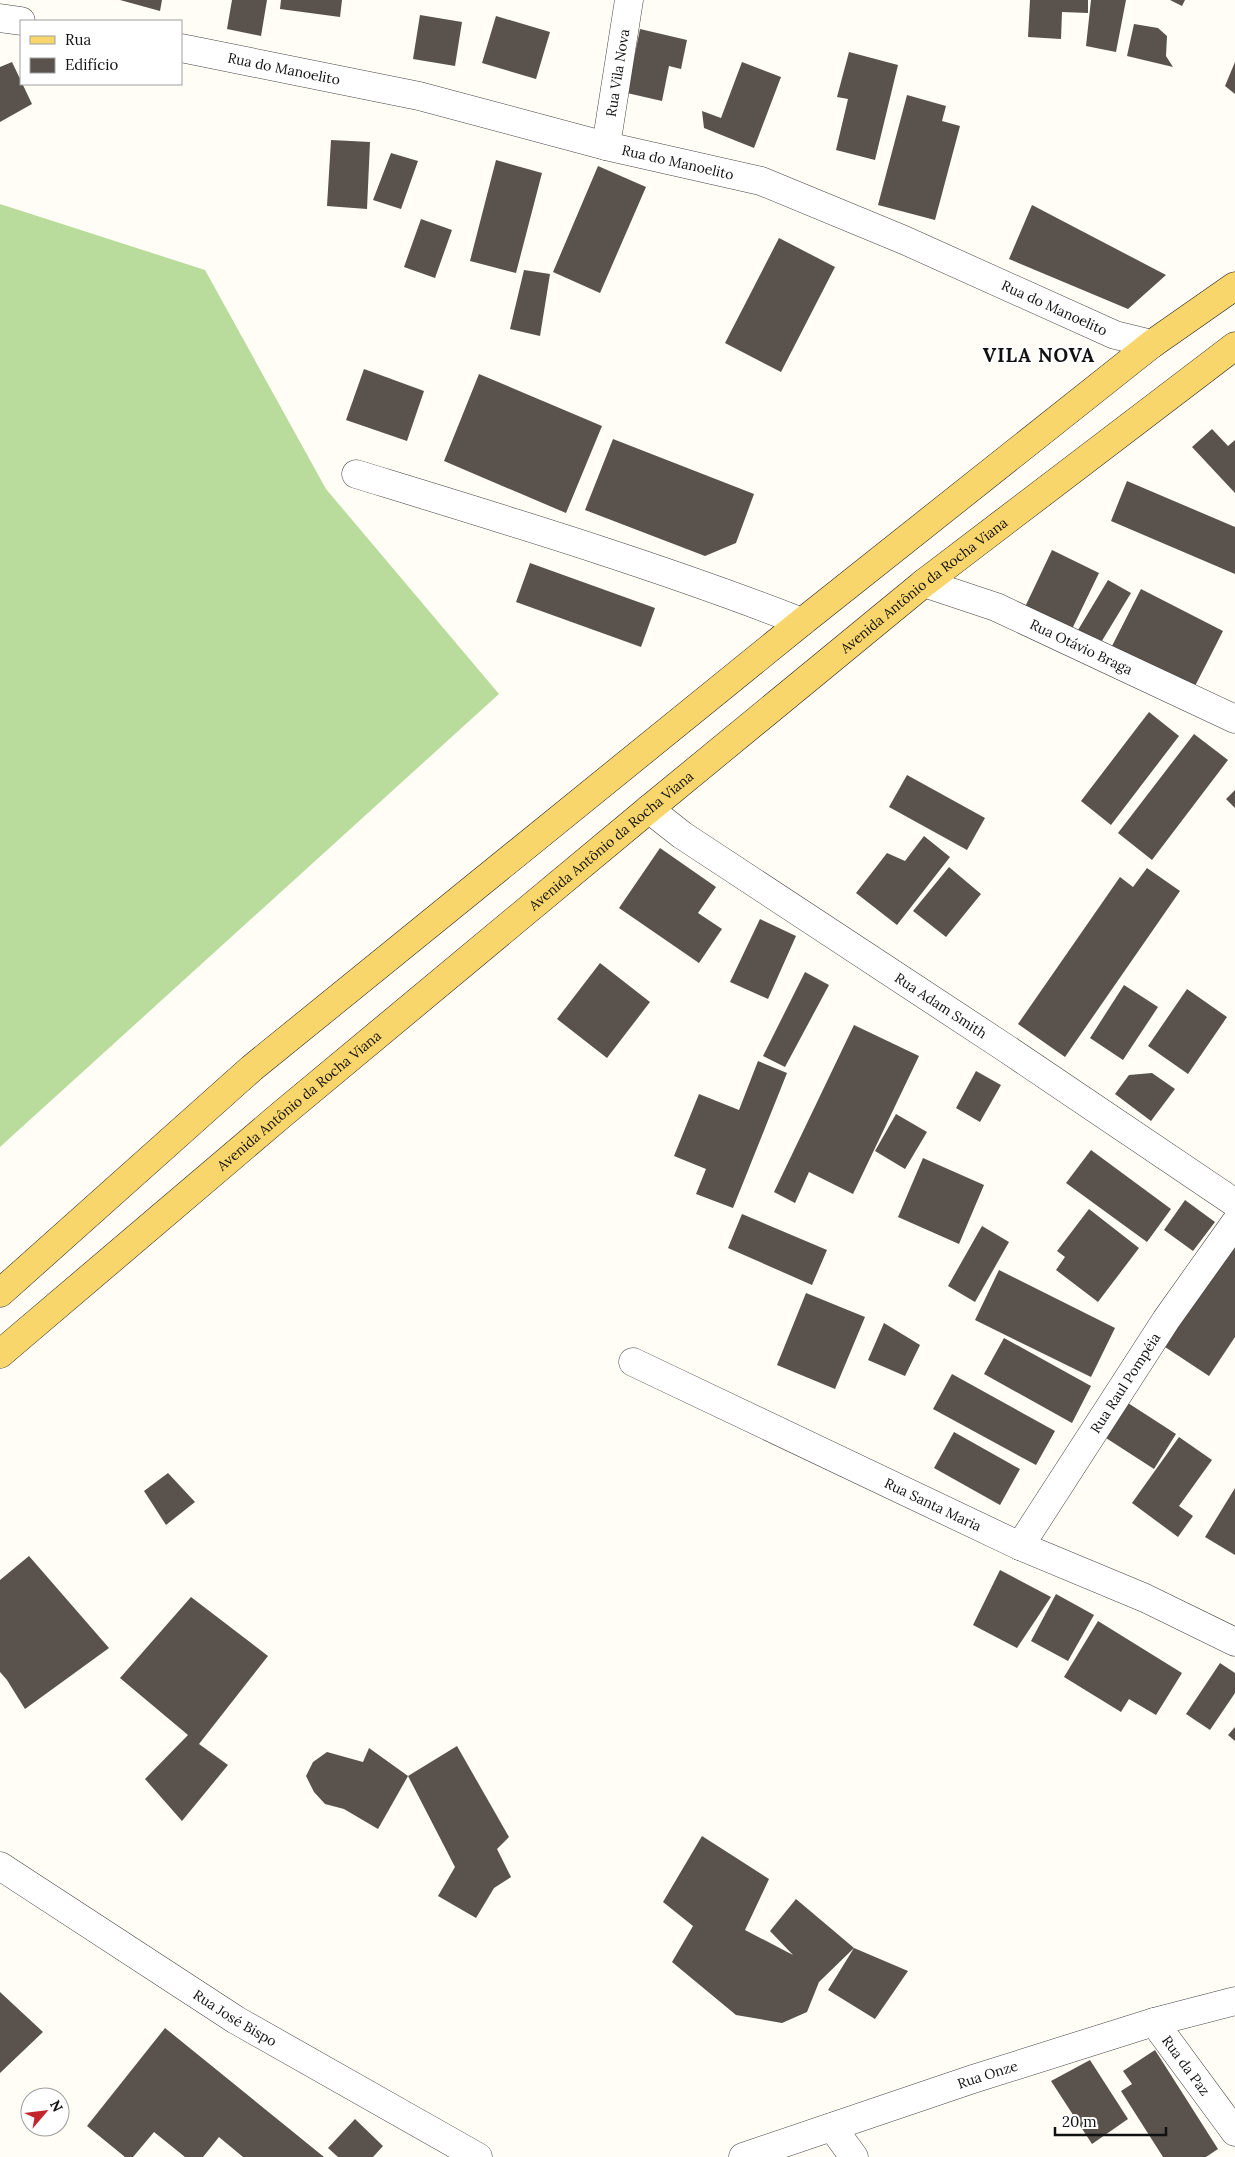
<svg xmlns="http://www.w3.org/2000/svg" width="1235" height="2157" font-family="Lora,serif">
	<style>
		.forest { fill: #b9dc9c }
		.building { fill: #5a524d }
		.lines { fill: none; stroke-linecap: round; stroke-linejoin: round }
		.minor-casing { stroke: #444; stroke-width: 29 }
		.major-casing { stroke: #222; stroke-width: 29 }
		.minor { stroke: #fff; stroke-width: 28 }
		.major { stroke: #f9d66b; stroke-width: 28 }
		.labels { text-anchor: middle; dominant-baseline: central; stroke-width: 5; stroke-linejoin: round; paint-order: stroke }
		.street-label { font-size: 14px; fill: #111; stroke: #fff }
		.district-label { font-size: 19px; font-weight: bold; letter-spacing: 1px; fill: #111; stroke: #fff }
	</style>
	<rect width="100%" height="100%" fill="#fffdf5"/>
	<!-- forest -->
	<path class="forest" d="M 0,204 L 205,270 L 326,489 L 499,694 L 0,1147 Z"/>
	<!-- building -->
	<path class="building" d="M 120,0 L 162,0 L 160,11 Z
		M 232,0 L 267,0 L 261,36 L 227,29 Z
		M 281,0 L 342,0 L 340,17 L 280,9 Z
		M 1030,0 L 1088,0 L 1088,13 L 1062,12 L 1061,39 L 1028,37 Z
		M 1091,0 L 1126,0 L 1116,52 L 1086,46 Z
		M 1170,0 L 1185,0 L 1182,6 Z
		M 420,15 L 462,22 L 455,66 L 413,59 Z
		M 496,16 L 550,32 L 536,79 L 482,63 Z
		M 1134,24 L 1158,28 L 1167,36 L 1166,56 L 1173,67 L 1127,56 Z
		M 640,29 L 687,40 L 681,69 L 669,66 L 662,101 L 627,93 Z
		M 849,52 L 898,65 L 875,160 L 836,150 L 848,99 L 837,97 Z
		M 12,62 L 32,104 L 0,122 L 0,67 Z
		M 742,62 L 781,77 L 754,148 L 704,128 L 702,111 L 721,118 Z
		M 1235,62 L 1235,94 L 1225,86 Z
		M 907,95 L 946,106 L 942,121 L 960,126 L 935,220 L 878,205 Z
		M 331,140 L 370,142 L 367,209 L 327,206 Z
		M 391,153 L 418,161 L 401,209 L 373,200 Z
		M 496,160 L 542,173 L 516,273 L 470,261 Z
		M 598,166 L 646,187 L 600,293 L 553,272 Z
		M 1032,205 L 1166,275 L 1128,309 L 1009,259 Z
		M 421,219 L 452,230 L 435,278 L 404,267 Z
		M 779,238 L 835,267 L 781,372 L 725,343 Z
		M 524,270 L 550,274 L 540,336 L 510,329 Z
		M 364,369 L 424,391 L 407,441 L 346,420 Z
		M 479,374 L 602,426 L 566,513 L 444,461 Z
		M 1212,429 L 1228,446 L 1235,440 L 1235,493 L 1192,447 Z
		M 613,439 L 754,494 L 736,543 L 705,556 L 585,510 Z
		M 1127,481 L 1235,527 L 1235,574 L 1111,521 Z
		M 1052,550 L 1099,573 L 1072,629 L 1025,607 Z
		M 530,563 L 655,608 L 641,647 L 516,602 Z
		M 1108,580 L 1131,593 L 1097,649 L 1075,635 Z
		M 1141,589 L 1223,631 L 1193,690 L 1111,648 Z
		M 1149,712 L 1179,736 L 1111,825 L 1081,801 Z
		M 1194,734 L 1228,760 L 1152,860 L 1118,833 Z
		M 907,775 L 985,818 L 967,850 L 889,807 Z
		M 1235,790 L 1235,808 L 1226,799 Z
		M 924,836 L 950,857 L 897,925 L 856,893 L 887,853 L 905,861 Z
		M 660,848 L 716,887 L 698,913 L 722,929 L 699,963 L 619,908 Z
		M 949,867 L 981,894 L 946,937 L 913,911 Z
		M 1147,868 L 1180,891 L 1065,1057 L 1018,1024 L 1120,877 L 1133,887 Z
		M 760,919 L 796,936 L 768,999 L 730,982 Z
		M 600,963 L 650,1002 L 607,1058 L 557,1019 Z
		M 805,972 L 829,985 L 785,1067 L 763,1056 Z
		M 1124,985 L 1158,1007 L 1123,1060 L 1090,1038 Z
		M 1187,989 L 1227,1017 L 1188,1074 L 1148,1046 Z
		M 854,1025 L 919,1056 L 853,1194 L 809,1172 L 795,1203 L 774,1192 Z
		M 758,1061 L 787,1073 L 733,1208 L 696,1194 L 706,1169 L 674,1156 L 699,1094 L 739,1110 Z
		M 976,1071 L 1001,1085 L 980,1122 L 956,1108 Z
		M 1152,1073 L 1175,1089 L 1151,1121 L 1115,1094 L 1129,1075 Z
		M 896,1114 L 927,1132 L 905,1169 L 875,1151 Z
		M 1091,1150 L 1171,1209 L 1147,1242 L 1066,1183 Z
		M 923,1158 L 984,1185 L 959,1244 L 898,1217 Z
		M 1185,1200 L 1215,1222 L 1193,1251 L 1164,1230 Z
		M 1089,1209 L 1139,1248 L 1098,1302 L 1056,1270 L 1065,1257 L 1057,1251 Z
		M 742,1214 L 827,1250 L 812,1285 L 728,1248 Z
		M 982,1226 L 1009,1242 L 975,1302 L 948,1286 Z
		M 1235,1239 L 1235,1337 L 1209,1376 L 1165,1347 Z
		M 999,1270 L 1115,1328 L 1091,1377 L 975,1320 Z
		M 806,1293 L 865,1317 L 835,1389 L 777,1365 Z
		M 884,1323 L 920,1345 L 905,1376 L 868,1360 Z
		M 1004,1338 L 1091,1386 L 1072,1423 L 984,1374 Z
		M 952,1374 L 1055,1431 L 1036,1465 L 933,1409 Z
		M 1128,1403 L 1176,1434 L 1154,1469 L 1106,1438 Z
		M 954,1432 L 1020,1469 L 1000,1505 L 934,1468 Z
		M 1179,1437 L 1212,1460 L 1179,1506 L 1193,1516 L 1178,1537 L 1132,1503 Z
		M 168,1473 L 195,1502 L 166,1525 L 144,1491 Z
		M 1235,1488 L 1235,1555 L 1205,1537 Z
		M 29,1556 L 109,1648 L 25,1709 L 7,1680 L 0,1672 L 0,1580 Z
		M 1000,1570 L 1051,1597 L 1017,1648 L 973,1625 Z
		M 1056,1594 L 1094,1615 L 1068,1661 L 1031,1641 Z
		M 191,1597 L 268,1656 L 199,1744 L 228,1765 L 182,1821 L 145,1779 L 188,1735 L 120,1678 Z
		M 1098,1621 L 1182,1673 L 1156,1715 L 1129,1699 L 1121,1712 L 1064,1677 Z
		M 1220,1663 L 1235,1673 L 1235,1693 L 1210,1730 L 1186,1714 Z
		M 1235,1727 L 1235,1741 L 1228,1735 Z
		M 457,1746 L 509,1837 L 497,1849 L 511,1877 L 494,1888 L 476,1918 L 438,1896 L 455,1867 L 408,1776 Z
		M 369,1748 L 408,1776 L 378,1829 L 344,1809 L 325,1804 L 314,1792 L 306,1776 L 313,1762 L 327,1752 L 363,1762 Z
		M 702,1836 L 769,1879 L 745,1930 L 793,1955 L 770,1931 L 796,1899 L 854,1948 L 819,1982 L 807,2012 L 782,2023 L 736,2015 L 672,1962 L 693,1926 L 663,1902 Z
		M 854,1948 L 908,1971 L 875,2019 L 828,1990 Z
		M 0,1992 L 43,2032 L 0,2073 Z
		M 165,2028 L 324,2157 L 243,2157 L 219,2137 L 203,2157 L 185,2157 L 154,2132 L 133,2157 L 125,2157 L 87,2126 Z
		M 1155,2050 L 1218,2149 L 1206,2157 L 1163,2157 L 1121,2091 L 1132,2084 L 1123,2071 Z
		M 1090,2060 L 1128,2119 L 1092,2144 L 1051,2081 Z
		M 355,2119 L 383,2146 L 373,2157 L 338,2157 L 328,2148 Z"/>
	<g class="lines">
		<defs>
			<g id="minor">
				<path d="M 0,18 L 21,21"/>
				<path id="s1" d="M 181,48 L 419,96 L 606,146 L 761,181 L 904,240 L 1115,335 L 1152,344"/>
				<path id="s2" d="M 606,146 L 629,0"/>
				<path d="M 356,474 C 506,520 656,565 802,622"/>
				<path id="s3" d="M 924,583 L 996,607 L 1235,719"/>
				<path id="s4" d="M 649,809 L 682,835 L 1004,1047 L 1235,1203"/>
				<path id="s5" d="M 633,1362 L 1020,1546 L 1145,1598 L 1235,1642"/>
				<path id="s6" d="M 1020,1546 L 1166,1320 L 1235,1223"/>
				<path id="s7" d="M 0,1866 L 236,2020 L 478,2157"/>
				<path id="s8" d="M 1154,2022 L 1235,2132"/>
				<path d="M 832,2127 L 854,2157"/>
				<path id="s9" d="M 743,2157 L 973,2079 L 1154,2022 L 1235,2001"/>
			</g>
			<g id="major">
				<path d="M 0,1293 L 252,1068 L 802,622 L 1152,344 L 1235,286"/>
				<path id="s10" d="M 0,1354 L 281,1115 L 649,809 L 924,583 L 1235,346"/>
			</g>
		</defs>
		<!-- minor casing -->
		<use href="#minor" class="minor-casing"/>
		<!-- major casing -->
		<use href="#major" class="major-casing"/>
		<!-- minor -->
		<use href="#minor" class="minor"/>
		<!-- major -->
		<use href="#major" class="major"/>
	</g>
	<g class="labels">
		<!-- street labels -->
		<g class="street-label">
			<text stroke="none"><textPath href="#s1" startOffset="105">Rua do Manoelito</textPath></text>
			<text stroke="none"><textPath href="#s2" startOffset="74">Rua Vila Nova</textPath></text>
			<text stroke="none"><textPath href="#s1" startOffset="510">Rua do Manoelito</textPath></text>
			<text stroke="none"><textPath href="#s1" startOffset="915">Rua do Manoelito</textPath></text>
			<text stroke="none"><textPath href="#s10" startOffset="1202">Avenida Antônio da Rocha Viana</textPath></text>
			<text stroke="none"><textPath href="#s3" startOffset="170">Rua Otávio Braga</textPath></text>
			<text stroke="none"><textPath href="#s10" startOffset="798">Avenida Antônio da Rocha Viana</textPath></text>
			<text stroke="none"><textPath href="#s4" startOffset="352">Rua Adam Smith</textPath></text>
			<text stroke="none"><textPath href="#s10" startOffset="392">Avenida Antônio da Rocha Viana</textPath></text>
			<text stroke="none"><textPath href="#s6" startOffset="194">Rua Raul Pompéia</textPath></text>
			<text stroke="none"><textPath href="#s5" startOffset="332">Rua Santa Maria</textPath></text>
			<text stroke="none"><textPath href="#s7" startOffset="280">Rua José Bispo</textPath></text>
			<text stroke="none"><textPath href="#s8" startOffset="54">Rua da Paz</textPath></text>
			<text stroke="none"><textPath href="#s9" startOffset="258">Rua Onze</textPath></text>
		</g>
		<!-- district labels -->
		<g class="district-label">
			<text x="1039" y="355">VILA NOVA</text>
		</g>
	</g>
	<!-- legend -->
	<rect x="20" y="20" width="162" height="65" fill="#ffffff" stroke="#a0a0a0"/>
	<rect x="30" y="36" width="25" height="8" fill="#f9d66b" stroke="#a0a0a0"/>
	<text x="65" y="45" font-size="15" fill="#111111">Rua</text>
	<rect x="30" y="58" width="25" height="15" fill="#5a524d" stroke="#a0a0a0"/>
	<text x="65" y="70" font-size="15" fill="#111111">Edifício</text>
	<!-- north arrow -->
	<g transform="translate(45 2112) rotate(62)"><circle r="24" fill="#ffffff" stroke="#a0a0a0"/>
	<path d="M0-4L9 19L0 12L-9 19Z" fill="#c4262e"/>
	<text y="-8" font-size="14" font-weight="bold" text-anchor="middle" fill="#111111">N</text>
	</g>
	<!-- scale -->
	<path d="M1055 2127v8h111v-8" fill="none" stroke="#111111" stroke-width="2.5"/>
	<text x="1062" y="2127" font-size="15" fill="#111111" stroke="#ffffff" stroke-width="4" paint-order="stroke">20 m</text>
</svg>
